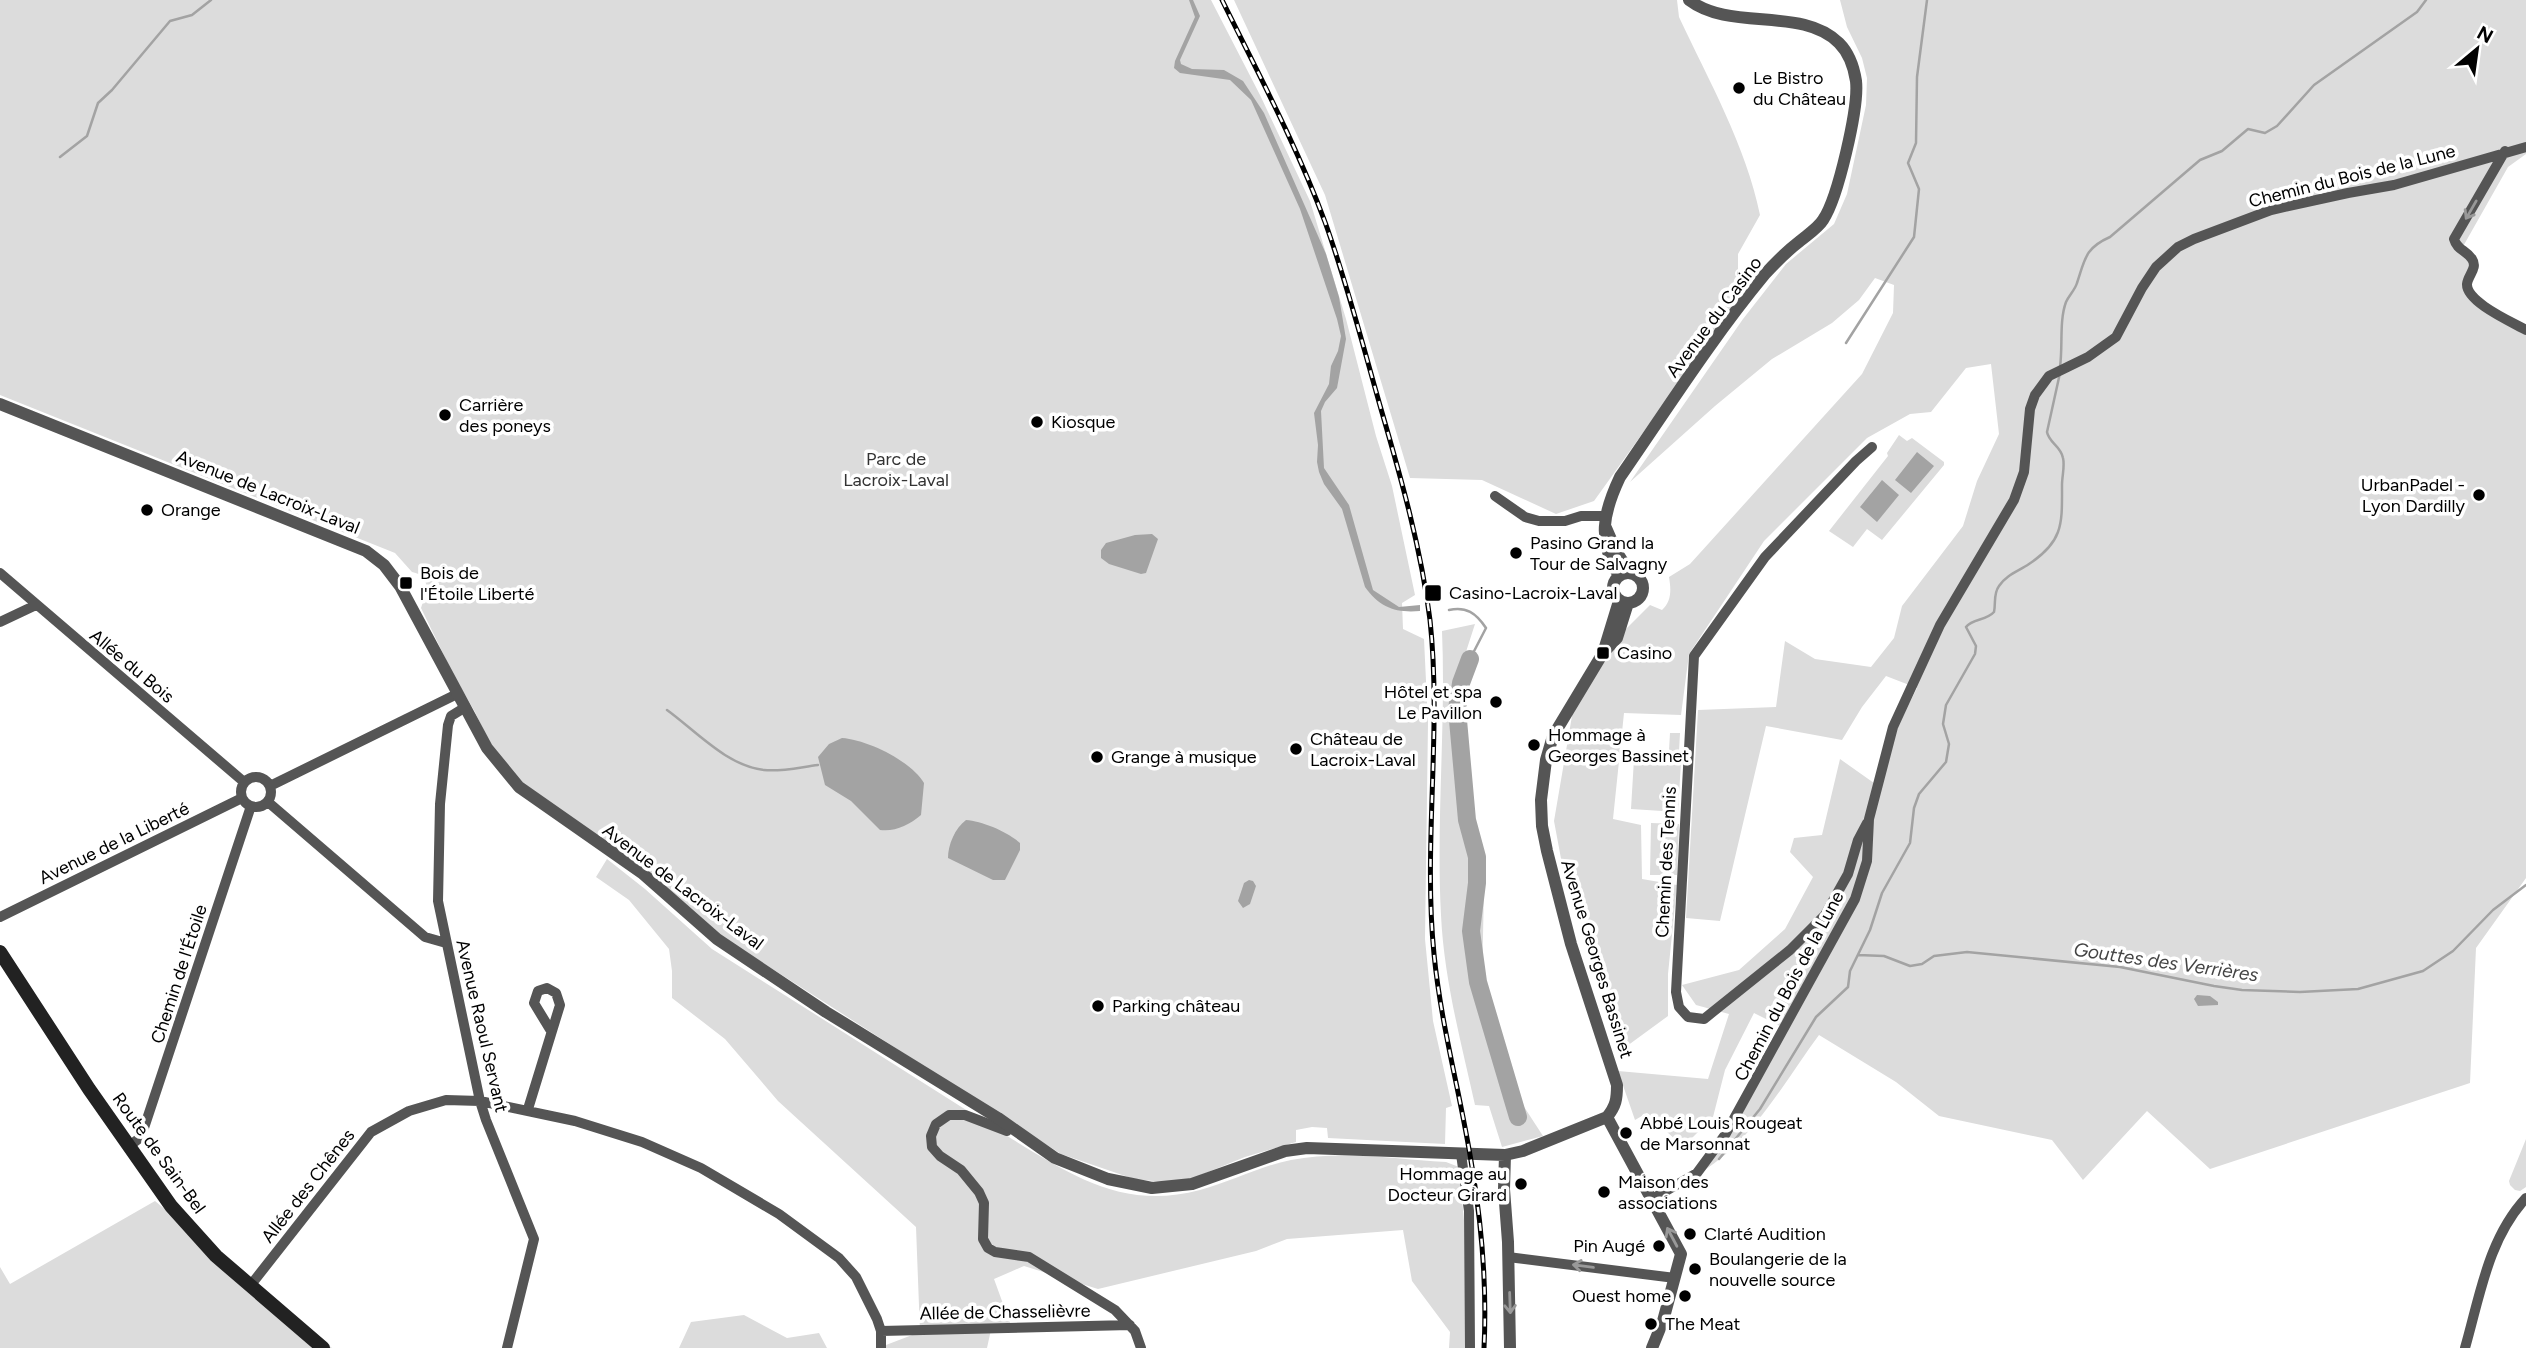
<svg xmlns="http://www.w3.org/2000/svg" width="2526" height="1348" font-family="Figtree,sans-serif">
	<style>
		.green { fill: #dcdcdc }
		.water { fill: #a3a3a3 }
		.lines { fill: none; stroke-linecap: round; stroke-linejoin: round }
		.stream { stroke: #a3a3a3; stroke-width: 2.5 }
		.river { stroke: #a3a3a3; stroke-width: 18 }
		.minor { stroke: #555; stroke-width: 10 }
		.tertiary { stroke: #555; stroke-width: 12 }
		.secondary { stroke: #222; stroke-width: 14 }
		.rail-casing { stroke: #000; stroke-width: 5 }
		.rail { stroke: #fff; stroke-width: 2.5; stroke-dasharray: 8; stroke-linecap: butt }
		.oneway { stroke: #999 }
		.poi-dot { fill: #000; stroke: #fff; stroke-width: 2.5 }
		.labels { text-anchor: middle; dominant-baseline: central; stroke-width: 7; stroke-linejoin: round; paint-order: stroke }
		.poi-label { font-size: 18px; fill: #000; stroke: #fff; text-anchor: start }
		.street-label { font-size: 18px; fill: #000; stroke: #fff }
		.park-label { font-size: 18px; fill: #333; stroke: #fff }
		.water-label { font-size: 19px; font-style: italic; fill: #444; stroke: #fff }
	</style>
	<rect width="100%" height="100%" fill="#fff"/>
	<!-- green -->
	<path class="green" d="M 0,0 L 1211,0 L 1260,95 L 1310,201 L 1346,319 L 1376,436 L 1392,486 L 1415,595 L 1402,603 L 1403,629 L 1424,639 L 1428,723 L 1425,939 L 1433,1021 L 1452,1106 L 1446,1108 L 1445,1144 L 1328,1138 L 1327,1128 L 1312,1127 L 1296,1130 L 1296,1142 L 1245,1157 L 1191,1179 L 1163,1182 L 1134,1179 L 1061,1154 L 704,925 L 518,781 L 495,755 L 475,712 L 452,672 L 421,608 C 426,593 433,576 412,572 L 395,553 L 0,395 Z
		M 1234,0 L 1677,0 L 1679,17 C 1709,81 1746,146 1760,215 L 1738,254 L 1738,300 L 1594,501 L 1556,514 L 1482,480 L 1410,478 L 1325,195 Z
		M 1840,0 L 2526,0 L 2526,154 L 2508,167 L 2461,250 L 2472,258 L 2469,293 L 2526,330 L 2526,878 L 2476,948 L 2470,1083 L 2210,1169 L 2147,1111 L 2083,1180 L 2052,1140 L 1939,1116 L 1896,1082 L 1819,1035 C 1785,1081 1753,1140 1703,1171 L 1786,1029 L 1754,1013 L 1725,1070 L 1713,1117 L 1683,1147 L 1647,1113 L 1635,1120 L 1618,1071 L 1708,1079 L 1729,1014 L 1696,1005 L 1682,985 L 1739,970 L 1785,929 L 1813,877 L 1790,852 L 1794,838 L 1822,835 L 1840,759 L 1881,788 L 1896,730 L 1917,688 L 1886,676 L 1862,707 L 1842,740 L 1766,726 L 1720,921 L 1686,918 L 1698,710 L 1776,707 L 1785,641 L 1815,659 L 1871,667 L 1894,638 L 1902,606 L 1963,526 L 1977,481 L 1999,434 L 1991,364 L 1966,368 L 1931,412 L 1910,414 L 1867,438 L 1764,541 L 1689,654 L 1681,715 L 1624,713 L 1613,819 L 1641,825 L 1642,879 L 1677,885 L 1668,974 L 1668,1016 L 1627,1046 L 1565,880 L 1554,821 L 1573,710 L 1624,631 L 1650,605 L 1662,610 C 1672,601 1671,589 1669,577 L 1690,564 L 1862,374 L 1893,313 L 1894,285 L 1875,278 L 1859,300 L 1832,323 L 1772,359 L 1715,406 L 1630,482 L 1743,319 L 1786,264 L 1834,224 L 1847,194 L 1866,105 L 1867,78 L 1862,58 L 1847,27 Z
		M 1899,435 L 1907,441 L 1912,438 L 1944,462 L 1944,465 L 1882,540 L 1867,529 L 1853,547 L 1829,531 L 1888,456 L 1887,453 Z
		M 1475,624 L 1451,698 L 1464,827 L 1484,886 L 1482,986 L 1513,1090 L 1543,1136 L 1502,1147 L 1489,1106 L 1475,1105 C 1461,1042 1444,979 1441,915 C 1436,820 1446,725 1442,631 Z
		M 1670,733 L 1680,733 L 1679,752 L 1669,751 Z
		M 1634,759 L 1681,762 L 1678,812 L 1631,809 Z
		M 1651,823 L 1679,824 L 1677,875 L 1650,875 Z
		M 607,859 L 645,889 L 712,949 L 1012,1139 C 1074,1177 1125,1210 1200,1190 C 1231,1182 1260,1166 1291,1160 C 1341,1150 1396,1159 1446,1162 L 1459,1167 L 1465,1231 L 1466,1348 L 1449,1348 L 1450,1332 L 1412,1281 L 1403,1230 L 1287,1239 L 1256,1251 L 1098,1289 L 1024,1266 L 994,1279 L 1010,1323 L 992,1325 L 987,1348 L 886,1348 L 886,1345 L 920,1332 L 916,1227 L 778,1101 L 725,1039 L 672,998 L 672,971 L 669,949 L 629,900 L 596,877 Z
		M 2526,1139 L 2526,1187 L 2520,1191 L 2515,1190 L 2510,1185 L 2509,1181 Z
		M 155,1201 L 332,1348 L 0,1348 L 0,1267 L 10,1284 Z
		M 744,1315 L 787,1338 L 819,1333 L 827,1348 L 679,1348 L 691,1322 Z"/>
	<!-- water -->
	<path class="water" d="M 1189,0 L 1193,0 L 1200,16 L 1180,60 L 1181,64 L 1192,69 L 1224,70 L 1243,81 L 1264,113 L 1293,179 L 1326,254 L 1339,297 L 1346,339 L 1337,388 L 1325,402 L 1321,411 L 1324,468 L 1349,505 L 1373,590 L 1399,607 L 1420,605 L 1420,611 C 1396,613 1380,608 1365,587 L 1342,509 L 1324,484 L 1319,472 L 1317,462 L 1318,445 L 1314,413 L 1329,384 L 1331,366 L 1338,351 L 1341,336 L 1337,319 L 1300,209 L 1251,100 L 1230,80 L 1180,73 L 1174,68 L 1175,61 L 1195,17 Z
		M 1917,452 L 1934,466 L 1911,493 L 1895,480 Z
		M 1882,480 L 1899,495 L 1877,522 L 1860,507 Z
		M 1152,534 L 1158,539 L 1146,573 L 1141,574 L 1109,564 L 1101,558 L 1101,550 L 1106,543 L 1135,535 Z
		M 842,738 C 868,740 911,761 924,783 L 921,815 C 909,825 895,832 880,830 L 851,801 L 825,785 L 818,757 L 829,744 Z
		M 966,820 C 982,821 1008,832 1020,843 L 1020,850 L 1005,880 L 993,880 L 948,858 C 948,845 955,828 966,820 Z
		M 1249,880 L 1253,881 L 1256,886 L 1250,904 L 1243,908 L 1238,901 L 1244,883 Z
		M 2197,995 L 2210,996 L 2218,1002 L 2218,1005 L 2198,1006 L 2194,999 Z"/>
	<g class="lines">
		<!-- stream -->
		<path class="stream" d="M 60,157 L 87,136 L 98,103 L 112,90 L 170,21 L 192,15 L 211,0
			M 1846,343 L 1914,237 L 1919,189 L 1908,163 L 1916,143 L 1917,77 L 1927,0
			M 2060,367 C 2063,346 2059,321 2066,302 C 2069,295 2075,290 2077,283 C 2085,259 2085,248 2110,237 L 2200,160 L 2222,151 L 2248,129 L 2265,133 L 2277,126 L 2314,85 L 2417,12 L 2426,0
			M 1449,610 C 1466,606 1476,613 1486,628 L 1470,659
			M 667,710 C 696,731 727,766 764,770 C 781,772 801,767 818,765
			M 1858,955 L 1884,956 L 1910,966 L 1922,964 L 1934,956 L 1967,952 L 2120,967 L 2214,986 L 2242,990 L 2300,992 L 2358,989 L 2423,971 L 2453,951 L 2493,910 L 2526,885
			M 1719,1159 L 1760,1109 L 1816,1017 L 1848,987 L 1850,971 L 1870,930 L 1882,893 L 1910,843 L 1914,808 L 1919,794 L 1946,762 L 1949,744 L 1943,724 L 1946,705 L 1975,654 L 1976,646 L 1966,627 C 1973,618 1986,621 1994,612 C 1996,603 1993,594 1999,586 C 2006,575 2019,571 2029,564 C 2064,541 2062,523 2062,485 C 2062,476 2065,466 2063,458 C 2061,446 2049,443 2047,432 L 2060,373"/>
		<!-- river -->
		<path class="river" d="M 1470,659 L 1461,683 L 1457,709 L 1467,820 L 1477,857 L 1477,883 L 1471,931 L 1478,982 L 1518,1117"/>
		<!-- minor -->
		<path class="minor" d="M 2505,151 L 2454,239 C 2457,250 2466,250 2472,259 C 2478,268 2468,275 2467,284 C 2466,302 2512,322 2526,330
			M 1495,496 L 1525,517 L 1539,521 L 1565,521 L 1581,516 L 1606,516
			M 0,573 L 244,782
			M 0,622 L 36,605
			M 464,708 L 451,716 L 448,725 L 440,804 L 438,901 L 480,1101 L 486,1120 L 534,1239 L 507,1348
			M241 792a15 15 0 1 1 30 0a15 15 0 1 1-30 0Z
			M 270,786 L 457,694
			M 268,802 L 425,937 L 446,943
			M 1867,823 L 1858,840 L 1848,874 L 1825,915 L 1790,950 L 1704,1019 L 1688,1017 L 1679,1007 L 1676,992 L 1694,656 L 1765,557 L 1856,461 L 1872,447
			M 0,917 L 242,798
			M 528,1109 L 560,1005 L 556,993 L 547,988 L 538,991 L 534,1003 L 551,1031
			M 1010,1127 L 1007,1131 L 965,1115 L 949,1115 L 936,1124 L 931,1136 L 932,1147 L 940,1156 L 961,1170 L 979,1192 L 984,1203 L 983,1239 L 988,1248 L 995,1252 L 1029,1257 L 1115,1310 L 1135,1331 L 1141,1348
			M 128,1147 L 141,1137 L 251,806
			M 1461,1154 L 1469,1211 L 1470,1348
			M 1652,1199 L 1697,1173 L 1725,1135 L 1855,899 L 1867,861 L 1869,819 L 1893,727 L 1940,625 L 2014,500 L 2024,472 L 2030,409 L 2035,395 L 2049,376 L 2088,357 L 2116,337 L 2142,288 L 2156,267 L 2178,247 L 2194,239 L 2271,210 L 2348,193 L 2394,185 L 2526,147
			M 1508,1257 L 1675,1278
			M 250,1286 L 371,1132 L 409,1111 L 446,1100 L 480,1101 L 575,1121 L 642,1142 L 701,1168 L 779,1214 L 839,1258 L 856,1277 L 877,1319 L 881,1331 L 881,1348
			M 881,1331 L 1130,1325
			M 2465,1348 C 2480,1296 2488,1239 2526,1198"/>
		<!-- tertiary -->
		<path class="tertiary" d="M 0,404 L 366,551 L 384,565 L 400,586 L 487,748 L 519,787 L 642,873 L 717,939 L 826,1012 L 998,1118 L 1055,1158 L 1108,1179 L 1152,1188 L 1192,1184 L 1285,1151 L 1307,1148 L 1505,1155 L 1523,1151 L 1607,1117 C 1616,1106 1617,1099 1617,1085 L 1571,944 L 1547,851 L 1542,826 L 1541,800 L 1546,760 L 1553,736 L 1603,653 L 1617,638 L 1628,603
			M 1606,528 L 1616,551 L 1630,573
			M1613 588a15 15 0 1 1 30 0a15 15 0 1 1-30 0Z
			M 1619,576 C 1597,540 1603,513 1620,477 C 1667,409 1712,338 1765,274 C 1776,262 1787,251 1800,241 C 1807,235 1818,228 1823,220 C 1838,198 1859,107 1856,81 C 1854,68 1849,53 1839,43 C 1802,6 1731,32 1689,0
			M 1604,650 L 1619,601
			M 1607,1117 L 1681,1254 L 1663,1321 L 1652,1348
			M 1505,1155 L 1504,1189 L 1508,1242 L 1510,1348"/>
		<!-- secondary -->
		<path class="secondary" d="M 0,952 L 89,1089 L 171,1206 L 216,1256 L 323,1348"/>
		<defs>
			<path id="rail" d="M 1222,0 C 1258,73 1297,146 1325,222 C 1347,283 1363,346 1381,409 C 1401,478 1421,548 1430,620 C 1442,731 1423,843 1434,954 C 1441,1026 1461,1096 1472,1167 C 1482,1227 1487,1287 1484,1348"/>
		</defs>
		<!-- rail casing -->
		<use href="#rail" class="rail-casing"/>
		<!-- rail -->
		<use href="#rail" class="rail"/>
	</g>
	<!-- one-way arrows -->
	<defs><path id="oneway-shaft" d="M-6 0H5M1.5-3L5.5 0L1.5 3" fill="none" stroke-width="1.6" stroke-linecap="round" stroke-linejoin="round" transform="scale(1.75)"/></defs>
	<g class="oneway">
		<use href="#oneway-shaft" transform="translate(2471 210) rotate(120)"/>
		<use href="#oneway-shaft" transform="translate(1672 1237) rotate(-118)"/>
		<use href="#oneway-shaft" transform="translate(1583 1266) rotate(-172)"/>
		<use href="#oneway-shaft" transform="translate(1510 1303) rotate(88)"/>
	</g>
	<!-- markers -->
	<g class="poi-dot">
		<circle cx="1739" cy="88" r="7"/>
		<circle cx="445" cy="415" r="7"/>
		<circle cx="1037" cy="422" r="7"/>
		<circle cx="2479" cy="495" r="7"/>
		<circle cx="147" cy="510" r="7"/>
		<circle cx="1516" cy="553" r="7"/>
		<rect x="399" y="576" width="14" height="14" rx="3.5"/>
		<rect x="1424" y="584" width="18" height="18" rx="3.5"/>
		<rect x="1596" y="646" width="14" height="14" rx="3.5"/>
		<circle cx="1496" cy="702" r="7"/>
		<circle cx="1534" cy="745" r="7"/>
		<circle cx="1296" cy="749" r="7"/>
		<circle cx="1097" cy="757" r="7"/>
		<circle cx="1098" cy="1006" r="7"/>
		<circle cx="1626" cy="1133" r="7"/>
		<circle cx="1521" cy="1184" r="7"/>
		<circle cx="1604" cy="1192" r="7"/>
		<circle cx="1690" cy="1234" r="7"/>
		<circle cx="1659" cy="1246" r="7"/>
		<circle cx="1695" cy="1269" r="7"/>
		<circle cx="1685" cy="1296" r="7"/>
		<circle cx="1651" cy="1324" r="7"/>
	</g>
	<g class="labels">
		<!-- poi labels -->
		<g class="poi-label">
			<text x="1753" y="78">Le Bistro<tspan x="1753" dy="21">du Château</tspan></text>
			<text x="459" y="405">Carrière<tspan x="459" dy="21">des poneys</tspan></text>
			<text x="1051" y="422">Kiosque</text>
			<text x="2465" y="485" text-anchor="end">UrbanPadel -<tspan x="2465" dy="21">Lyon Dardilly</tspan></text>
			<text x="161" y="510">Orange</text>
			<text x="1530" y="543">Pasino Grand la<tspan x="1530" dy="21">Tour de Salvagny</tspan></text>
			<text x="420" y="573">Bois de<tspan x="420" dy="21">l'Étoile Liberté</tspan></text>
			<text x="1449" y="593">Casino-Lacroix-Laval</text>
			<text x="1617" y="653">Casino</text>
			<text x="1482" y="692" text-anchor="end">Hôtel et spa<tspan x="1482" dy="21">Le Pavillon</tspan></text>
			<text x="1548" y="735">Hommage à<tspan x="1548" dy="21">Georges Bassinet</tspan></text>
			<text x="1310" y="739">Château de<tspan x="1310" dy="21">Lacroix-Laval</tspan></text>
			<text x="1111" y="757">Grange à musique</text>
			<text x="1112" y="1006">Parking château</text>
			<text x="1640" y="1123">Abbé Louis Rougeat<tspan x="1640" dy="21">de Marsonnat</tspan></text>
			<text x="1507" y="1174" text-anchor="end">Hommage au<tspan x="1507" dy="21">Docteur Girard</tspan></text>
			<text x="1618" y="1182">Maison des<tspan x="1618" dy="21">associations</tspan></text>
			<text x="1704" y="1234">Clarté Audition</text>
			<text x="1645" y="1246" text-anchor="end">Pin Augé</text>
			<text x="1709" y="1259">Boulangerie de la<tspan x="1709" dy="21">nouvelle source</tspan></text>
			<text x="1671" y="1296" text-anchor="end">Ouest home</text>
			<text x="1665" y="1324">The Meat</text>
		</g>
		<!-- street labels -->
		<g class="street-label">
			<text transform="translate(2352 176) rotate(-14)">Chemin du Bois de la Lune</text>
			<text transform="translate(1714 317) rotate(-53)">Avenue du Casino</text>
			<text transform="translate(268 492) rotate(22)">Avenue de Lacroix-Laval</text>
			<text transform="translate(132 666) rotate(40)">Allée du Bois</text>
			<text transform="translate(114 843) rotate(-26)">Avenue de la Liberté</text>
			<text transform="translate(1666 862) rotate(-87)">Chemin des Tennis</text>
			<text transform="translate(683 887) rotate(37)">Avenue de Lacroix-Laval</text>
			<text transform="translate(1597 959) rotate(73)">Avenue Georges Bassinet</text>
			<text transform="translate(179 974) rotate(-72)">Chemin de l'Étoile</text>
			<text transform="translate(1789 986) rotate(-62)">Chemin du Bois de la Lune</text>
			<text transform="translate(482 1026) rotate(77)">Avenue Raoul Servant</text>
			<text transform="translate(159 1153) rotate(54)">Route de Sain-Bel</text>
			<text transform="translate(308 1186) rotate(-52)">Allée des Chênes</text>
			<text transform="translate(1005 1312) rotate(-1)">Allée de Chasselièvre</text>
		</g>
		<!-- park labels -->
		<g class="park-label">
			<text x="896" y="459">Parc de<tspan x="896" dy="21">Lacroix-Laval</tspan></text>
		</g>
		<!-- water labels -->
		<g class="water-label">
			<text transform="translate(2166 962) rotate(8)">Gouttes des Verrières</text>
		</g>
	</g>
	<!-- north arrow -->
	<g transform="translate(2477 49) rotate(29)" stroke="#ffffff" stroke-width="5" paint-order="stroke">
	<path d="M0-5L12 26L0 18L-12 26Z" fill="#000000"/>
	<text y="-10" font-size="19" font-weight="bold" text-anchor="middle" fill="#000000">N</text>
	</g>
</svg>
